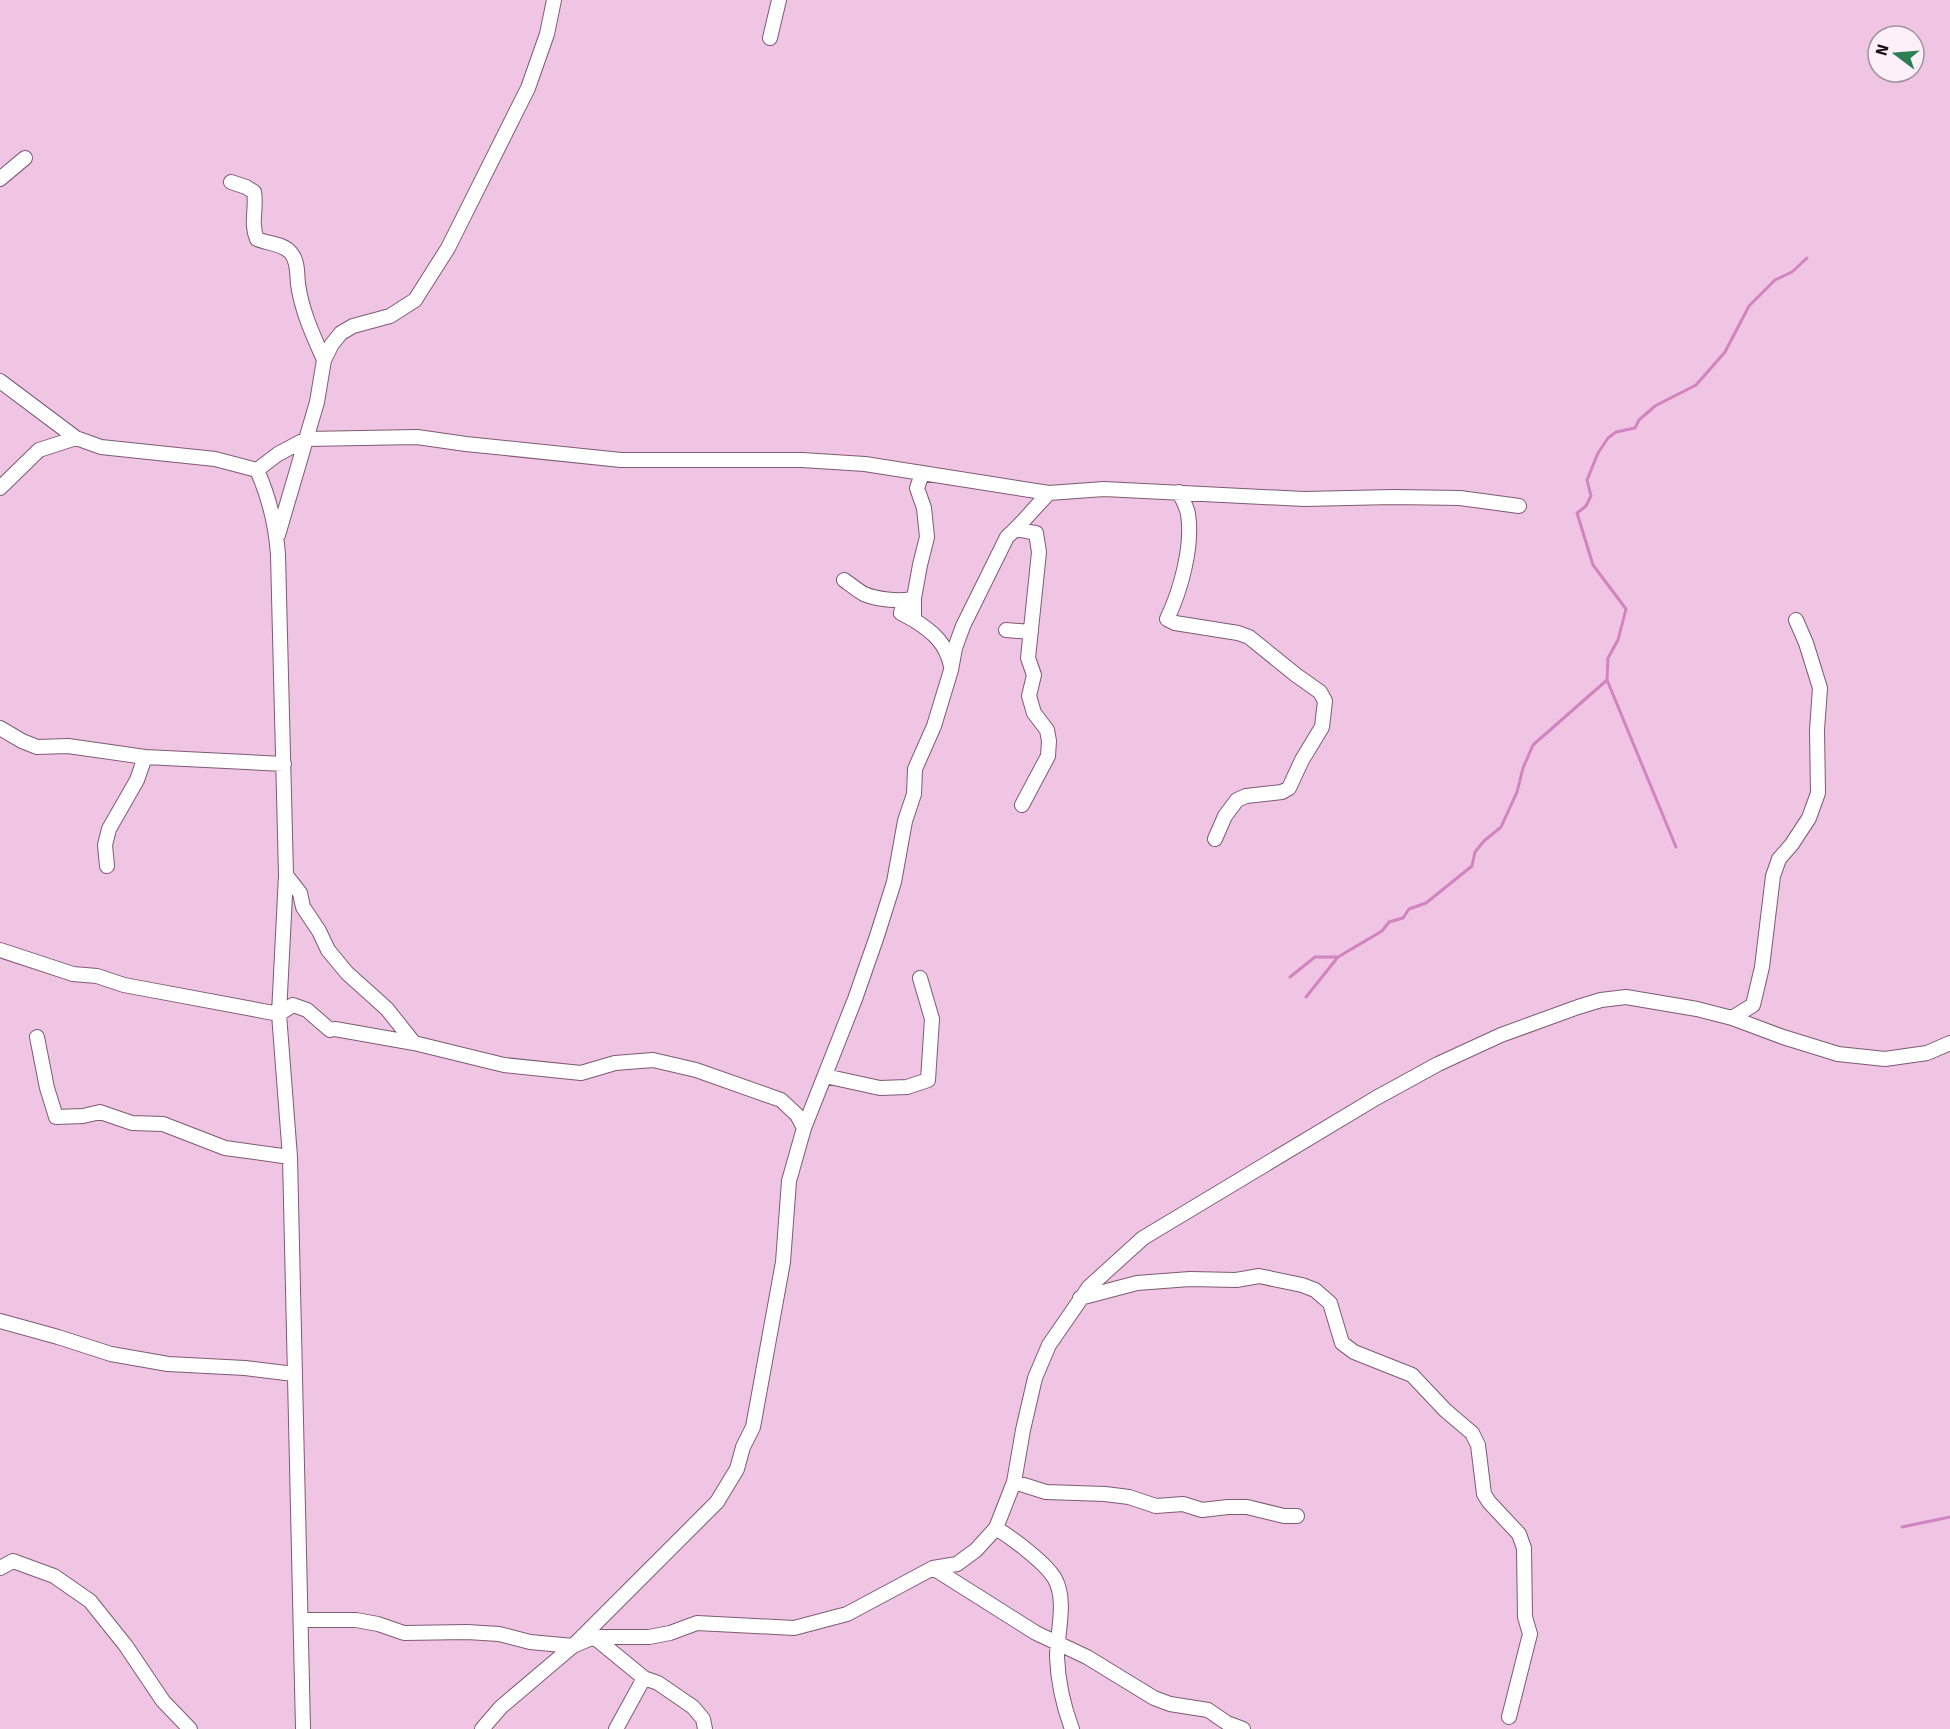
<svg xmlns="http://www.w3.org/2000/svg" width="1950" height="1729" font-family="Signika,sans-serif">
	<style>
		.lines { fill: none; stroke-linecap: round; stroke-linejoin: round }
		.stream { stroke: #d184bf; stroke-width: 3 }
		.minor-casing { stroke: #7e5a75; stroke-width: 16 }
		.minor { stroke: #fff; stroke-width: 14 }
	</style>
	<rect width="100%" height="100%" fill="#efc5e3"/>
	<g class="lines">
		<!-- stream -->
		<path class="stream" d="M 1676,847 L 1607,680 L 1608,658 L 1618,640 L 1626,609 L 1593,565 L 1577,513 L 1586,506 L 1591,496 L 1587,480 L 1598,453 L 1608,438 L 1616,432 L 1635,428 L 1639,420 L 1655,406 L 1696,385 L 1725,352 L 1749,306 L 1775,280 L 1792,272 L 1807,258
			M 1290,977 L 1315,957 L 1338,957
			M 1306,997 L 1338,957 L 1382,931 L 1389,922 L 1403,918 L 1409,909 L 1426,903 L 1472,866 L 1475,852 L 1484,841 L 1501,827 L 1517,792 L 1523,768 L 1533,745 L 1607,680
			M 1902,1527 L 1950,1517"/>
		<defs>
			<path id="minor" d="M 770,38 L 779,0
				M 0,179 L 25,158
				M 231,182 L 246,187 L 254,192 C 257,208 250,223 257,239 C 268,244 283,243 291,253 C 298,261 297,274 298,284 C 302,312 313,335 324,360
				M 0,381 L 76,438 L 101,447 L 215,459 L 257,470 C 269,497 276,525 278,555 L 286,875 L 279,1014 L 290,1157 L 303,1729
				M 257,470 L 278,454 L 306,439 L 417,437 L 466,444 L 621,460 L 802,460 L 865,464 L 1049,493 L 1104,489 L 1304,499 L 1393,497 L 1460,498 L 1519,506
				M 0,488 L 39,450 L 76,438
				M 1179,492 C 1182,499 1187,507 1188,514 C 1193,546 1181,590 1167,619 L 1175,623 L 1238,633 L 1249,637 L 1296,675 L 1320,692 L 1325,701 L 1322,727 L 1302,760 L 1289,788 L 1282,792 L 1246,796 L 1237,800 L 1225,816 L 1215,839
				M 1016,529 L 1036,533 L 1039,552 L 1028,658 L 1034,675 L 1029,696 L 1034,713 L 1047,730 L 1049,741 L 1048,756 L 1022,805
				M 278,535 L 317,402 L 324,360 L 332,344 L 341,333 L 353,326 L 390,316 L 415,300 L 448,248 L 528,88 L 547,34 L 554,0
				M 844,580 C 850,584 857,590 864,594 C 876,599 898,602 911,599
				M 904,601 L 901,613 L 914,620 L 914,598 L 920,565 L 927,537 L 924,508 L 917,488 L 922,474
				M 914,620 C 933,632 946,643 951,666
				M 1006,630 L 1031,632
				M 0,728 L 22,741 L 37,747 L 68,746 L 145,757 L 284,764
				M 107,866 L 105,845 L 109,829 L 137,780 L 145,757
				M 286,875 L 300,893 L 303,907 L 319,931 L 328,950 L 347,973 L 387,1009 L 414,1043
				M 0,950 L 73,974 L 97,976 L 124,985 L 279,1014 L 293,1005 L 307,1010 L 330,1030 L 335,1029 L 414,1043 L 504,1065 L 581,1073 L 615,1063 L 653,1060 L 696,1070 L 781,1100 L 797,1115 L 804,1128 L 789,1181 L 783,1262 L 753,1427 L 743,1447 L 737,1469 L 717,1502 L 573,1646 L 501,1707 L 482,1729
				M 1732,1018 L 1753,1005 L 1762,967 L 1773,876 L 1779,859 L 1792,844 L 1809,818 L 1818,793 L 1817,730 L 1820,688 L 1806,643 L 1796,620
				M 37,1037 L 47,1088 L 56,1117 L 83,1116 L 100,1112 L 132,1123 L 163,1124 L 225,1148 L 290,1157
				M 825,1076 L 880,1088 L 907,1087 L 928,1080 L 932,1019 L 920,978
				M 804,1128 L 855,999 L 877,936 L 894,882 L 905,821 L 914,794 L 915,769 L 934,726 L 951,670 L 955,648 L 963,626 L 1007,537 C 1022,524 1035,507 1049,493
				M 1080,1298 L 1137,1283 L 1190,1279 L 1236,1280 L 1259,1276 L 1302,1285 L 1315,1290 L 1330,1303 L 1342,1343 L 1354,1352 L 1412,1375 L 1445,1410 L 1472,1433 L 1478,1445 L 1484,1494 L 1489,1502 L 1519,1534 L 1524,1548 L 1525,1617 L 1530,1634 L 1509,1717
				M 0,1321 L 58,1337 L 111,1354 L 168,1364 L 245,1368 L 294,1374
				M 1014,1482 L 1046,1492 L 1105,1494 L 1129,1497 L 1156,1506 L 1183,1504 L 1202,1510 L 1228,1507 L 1247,1507 L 1284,1516 L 1297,1516
				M 996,1528 C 1012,1538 1046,1563 1055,1579 C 1067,1601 1057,1632 1057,1657 C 1058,1682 1063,1705 1072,1729
				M 0,1568 L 13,1561 L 54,1576 L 90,1601 L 126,1646 L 163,1701 L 190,1729
				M 933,1568 L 1036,1633 L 1087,1657 L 1154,1698 L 1170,1704 L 1208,1710 L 1227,1723 L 1243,1729
				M 302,1620 L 356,1620 L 378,1624 L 404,1633 L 467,1632 L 499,1634 L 530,1642 L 573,1646 L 594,1637 L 649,1637 L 670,1633 L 697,1623 L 794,1628 L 847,1614 L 933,1568 L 957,1564 L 976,1550 L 996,1528 L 1014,1482 L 1023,1430 L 1035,1378 L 1049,1345 L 1089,1287 L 1143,1238 L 1376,1098 L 1438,1064 L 1501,1035 L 1578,1007 L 1601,1000 L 1626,997 L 1697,1009 L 1732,1018 L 1783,1037 L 1838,1054 L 1885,1059 L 1927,1053 L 1950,1043
				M 594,1637 L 644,1678 L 658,1683 L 693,1707 L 703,1719 L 705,1729
				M 616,1729 L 644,1678"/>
		</defs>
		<!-- minor casing -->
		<use href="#minor" class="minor-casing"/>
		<!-- minor -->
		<use href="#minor" class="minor"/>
	</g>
	<!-- north arrow -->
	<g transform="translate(1896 54) rotate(286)"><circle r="28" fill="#fdf0f9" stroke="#a1949e" stroke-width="1.5"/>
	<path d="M0-4.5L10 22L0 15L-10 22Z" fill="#2a7e51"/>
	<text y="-9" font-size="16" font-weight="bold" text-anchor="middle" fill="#180b15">N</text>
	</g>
</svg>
